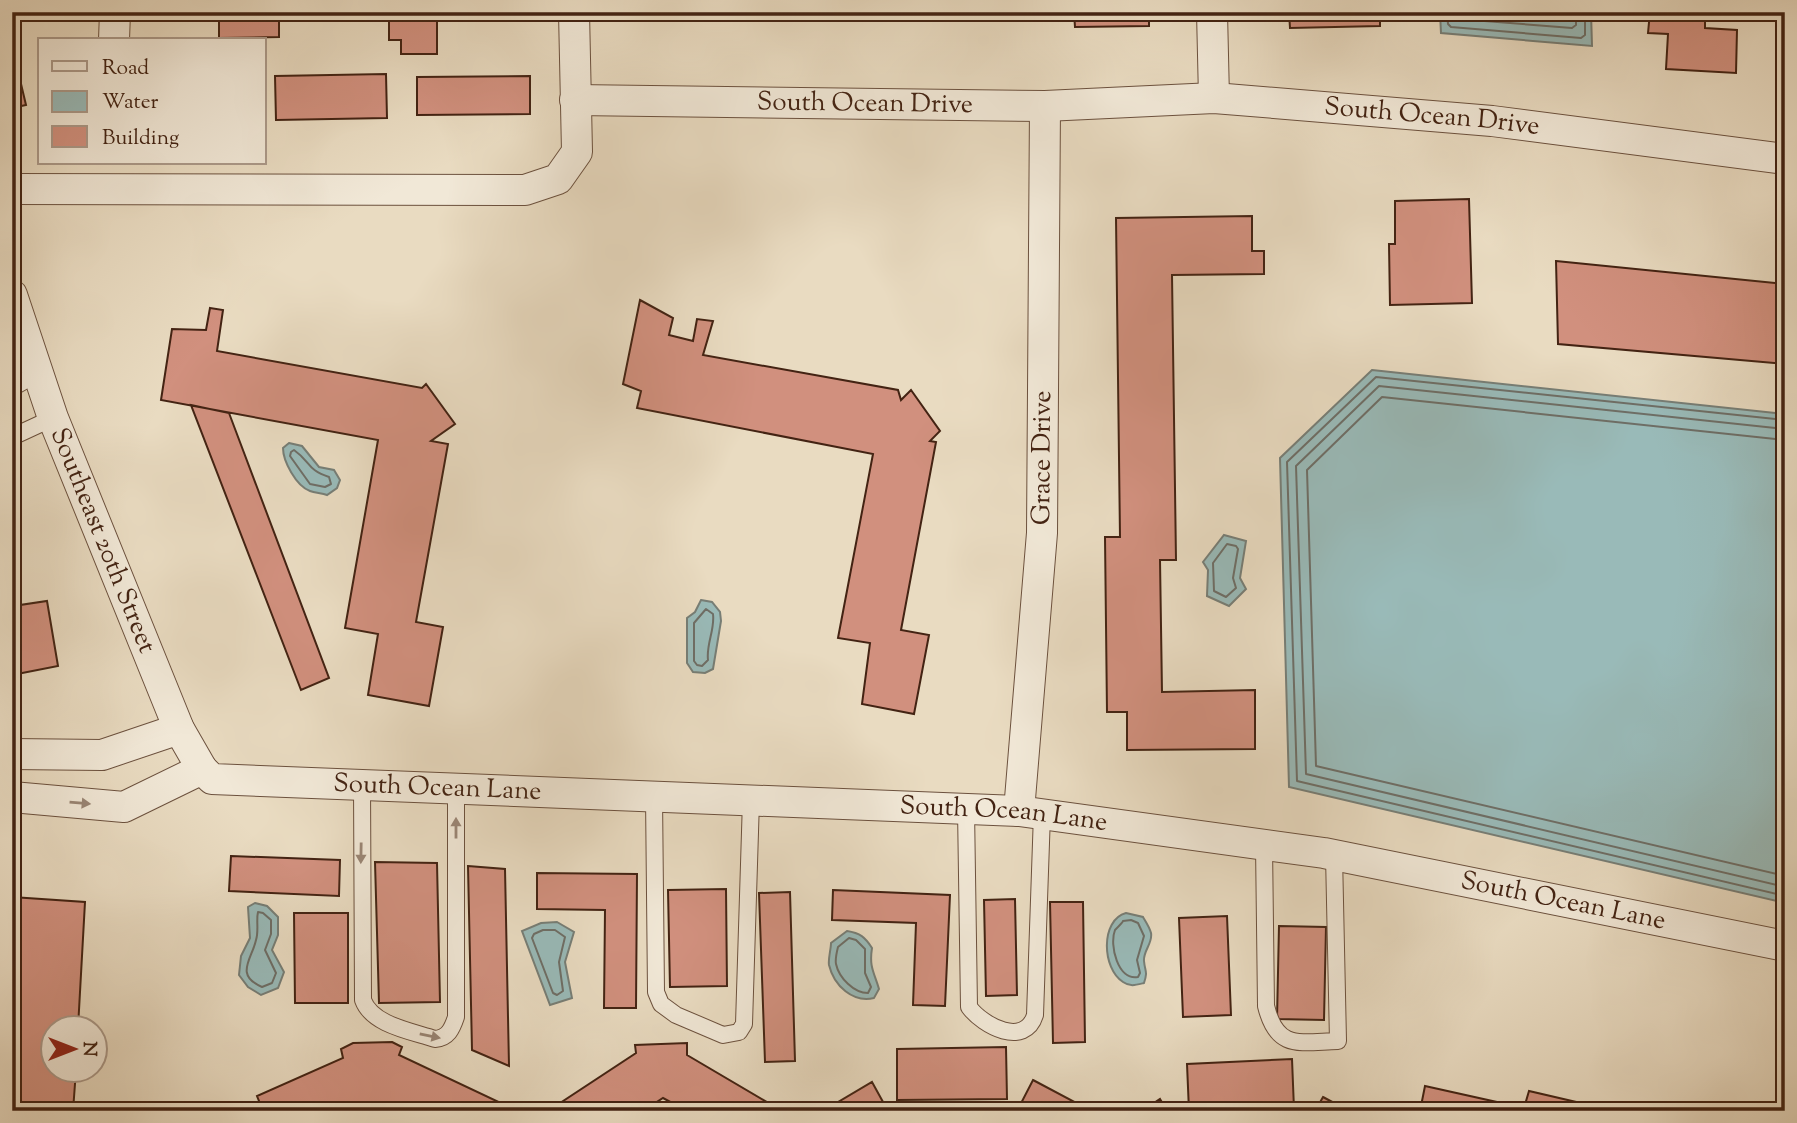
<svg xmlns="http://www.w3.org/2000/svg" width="1797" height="1123" font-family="'Sorts Mill Goudy',serif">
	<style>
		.water { fill: #99bab8; stroke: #777e76; stroke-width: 2 }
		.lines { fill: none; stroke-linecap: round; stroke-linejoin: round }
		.shore { stroke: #6e6e66; stroke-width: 2 }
		.building { fill: #d1907e; stroke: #432313; stroke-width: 2 }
		.lane-casing { stroke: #6c513e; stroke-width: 18 }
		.street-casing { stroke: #6c513e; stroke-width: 32 }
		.lane { stroke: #f1e8d7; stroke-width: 16 }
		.street { stroke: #f1e8d7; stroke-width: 30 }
		.oneway { fill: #9a8675 }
		.labels { text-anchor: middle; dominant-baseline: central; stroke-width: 5; stroke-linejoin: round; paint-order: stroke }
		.street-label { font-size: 26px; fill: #432313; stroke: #f1e8d7 }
	</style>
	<rect width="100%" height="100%" fill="#e9dbc1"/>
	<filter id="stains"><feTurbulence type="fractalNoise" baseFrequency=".00286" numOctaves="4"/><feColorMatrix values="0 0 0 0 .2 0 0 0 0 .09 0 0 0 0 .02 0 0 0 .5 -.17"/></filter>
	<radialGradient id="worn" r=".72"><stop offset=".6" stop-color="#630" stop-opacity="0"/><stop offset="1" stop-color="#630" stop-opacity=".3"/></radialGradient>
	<!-- water -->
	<path class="water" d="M 844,12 L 1002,12 L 1002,14 L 845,16 Z
		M 1440,12 L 1591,12 L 1592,46 L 1441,33 Z
		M 1372,370 L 1785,414 L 1785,903 L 1289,787 L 1280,458 Z
		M 289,443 L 302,446 L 319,467 L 334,470 L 340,480 L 337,488 L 327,495 C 322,493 315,493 310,491 C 296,486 283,461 283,448 Z
		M 1224,535 L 1246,541 L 1240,578 L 1246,589 L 1229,606 L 1207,596 L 1208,570 L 1203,562 Z
		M 701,600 L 712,602 L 720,612 L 721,621 L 713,669 L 705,673 L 693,672 L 687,663 L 687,618 L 695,612 Z
		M 255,903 L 267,906 L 278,917 L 278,935 L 272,950 L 284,972 L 278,988 L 261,995 L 248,987 L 239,975 L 241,956 L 250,938 L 248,907 Z
		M 1126,913 L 1143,917 C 1146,922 1150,928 1151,933 C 1153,943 1143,951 1144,961 C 1145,972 1148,971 1144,983 C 1136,985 1130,987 1123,982 C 1102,969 1100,920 1126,913 Z
		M 557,922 L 574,932 L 565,962 L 572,998 L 550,1005 L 522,931 L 541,923 Z
		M 847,931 C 860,933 865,937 872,948 C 869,967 874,972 879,989 L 874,998 C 853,1003 834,986 829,965 C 828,959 831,949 831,943 Z"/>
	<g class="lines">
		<!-- shore -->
		<path class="shore" d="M 1447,12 L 1448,24 L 1451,27 L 1581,38 L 1585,35 L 1585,12
			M 1456,12 L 1459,19 L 1572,28 L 1576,25 L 1576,12
			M 1785,420 L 1376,377 L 1287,462 L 1297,781 L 1785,896
			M 1785,429 L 1379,386 L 1296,466 L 1306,774 L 1785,887
			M 1785,440 L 1382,397 L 1307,470 L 1316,766 L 1785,876
			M 294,450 C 311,462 307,470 329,477 L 331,484 L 325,487 L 310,484 L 290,456 L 291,452 Z
			M 1227,544 L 1236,546 L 1238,549 L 1233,578 L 1236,588 L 1226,597 L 1214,591 L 1213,563 Z
			M 706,609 L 713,614 C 715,630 706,644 708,660 L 702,666 L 697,665 L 694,661 L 694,623 Z
			M 258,912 L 263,913 L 271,920 L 271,934 L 265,950 L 276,973 L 272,983 L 262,987 C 234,975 252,959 256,940 C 259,931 256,920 258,912 Z
			M 1131,920 L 1138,923 L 1144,936 L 1137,960 L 1140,973 L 1138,977 C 1118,981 1109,945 1115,930 C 1116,929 1123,922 1123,921 Z
			M 543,930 L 555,930 L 565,937 L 559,962 L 563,991 L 557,995 L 553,993 L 532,938 L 534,934 Z
			M 849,938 L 856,940 L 865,949 L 865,973 L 871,987 L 868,993 C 854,993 839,978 836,964 C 835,959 837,951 838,947 Z"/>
	</g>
	<!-- building -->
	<path class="building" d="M 219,12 L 279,12 L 279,37 L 219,38 Z
		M 389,12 L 437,12 L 437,54 L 401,54 L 401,40 L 389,40 Z
		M 650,12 L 794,12 L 794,20 L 650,19 Z
		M 1074,12 L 1149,12 L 1149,26 L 1075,27 Z
		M 1289,12 L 1380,12 L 1380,26 L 1290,28 Z
		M 1650,12 L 1705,12 L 1705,28 L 1737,30 L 1736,73 L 1666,69 L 1668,34 L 1648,33 Z
		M 12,46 L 26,105 L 12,108 Z
		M 386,74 L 387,118 L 276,120 L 275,76 Z
		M 530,76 L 530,114 L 417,115 L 417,77 Z
		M 1469,199 L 1472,303 L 1390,305 L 1389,244 L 1395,244 L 1395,201 Z
		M 1252,216 L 1252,251 L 1264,251 L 1264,274 L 1172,275 L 1176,560 L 1160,560 L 1162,692 L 1255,690 L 1255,749 L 1127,750 L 1127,712 L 1107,712 L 1105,537 L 1120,537 L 1116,218 Z
		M 1556,261 L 1785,284 L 1785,364 L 1558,344 Z
		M 640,300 L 673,318 L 669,335 L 693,341 L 697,319 L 713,321 L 703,355 L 898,390 L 901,400 L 911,390 L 940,431 L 930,441 L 936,442 L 901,630 L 929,635 L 914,714 L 862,704 L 870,643 L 838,638 L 873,454 L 637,408 L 641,391 L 623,384 Z
		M 210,308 L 223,310 L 217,351 L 422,388 L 426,384 L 455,424 L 431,441 L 448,444 L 416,622 L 443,627 L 429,706 L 368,695 L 378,634 L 345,628 L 378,440 L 161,400 L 172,329 L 206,330 Z
		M 191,405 L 229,413 L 329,678 L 301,690 Z
		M 12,601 L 13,606 L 47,601 L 58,666 L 12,675 Z
		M 231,856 L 340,860 L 339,896 L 229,891 Z
		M 375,862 L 437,863 L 440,1002 L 379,1003 Z
		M 468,866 L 505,869 L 509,1066 L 472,1050 Z
		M 537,873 L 637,874 L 636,1008 L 604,1008 L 605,910 L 537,909 Z
		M 726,889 L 727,986 L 670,987 L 668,890 Z
		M 833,890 L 950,895 L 945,1006 L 913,1005 L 916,923 L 832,920 Z
		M 790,892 L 795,1061 L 765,1062 L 759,893 Z
		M 12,897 L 85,902 L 78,1028 L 52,1028 L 52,1070 L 76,1070 L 73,1111 L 12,1111 Z
		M 1015,899 L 1017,995 L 986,996 L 984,900 Z
		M 1050,902 L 1083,902 L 1085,1042 L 1053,1043 Z
		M 294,913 L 348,913 L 348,1003 L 295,1003 Z
		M 1227,916 L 1231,1015 L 1183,1017 L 1179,918 Z
		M 1279,926 L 1326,927 L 1324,1020 L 1277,1019 Z
		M 392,1042 L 402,1047 L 399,1055 L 503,1104 L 501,1111 L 249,1111 L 261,1106 L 257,1096 L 343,1058 L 341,1049 L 353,1043 Z
		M 687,1043 L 687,1055 L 782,1111 L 687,1111 L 663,1098 L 643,1111 L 548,1111 L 636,1053 L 635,1045 Z
		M 1006,1047 L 1007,1099 L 897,1100 L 897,1049 Z
		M 1292,1059 L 1294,1109 L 1189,1111 L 1187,1064 Z
		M 1033,1080 L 1086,1108 L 1084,1111 L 1017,1111 Z
		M 872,1082 L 888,1111 L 823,1111 Z
		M 1425,1086 L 1524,1108 L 1529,1091 L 1615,1111 L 1420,1111 Z
		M 1323,1097 L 1349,1111 L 1315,1111 Z
		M 1160,1099 L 1167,1111 L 1142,1111 Z"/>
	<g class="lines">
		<defs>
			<path id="lane" d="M 12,388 L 38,373
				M 12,437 L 53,418
				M 362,784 L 363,1000 C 372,1025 411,1031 435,1039 C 448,1038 452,1029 456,1017 L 456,788
				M 654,796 L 656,992 L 661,1004 L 676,1015 L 723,1035 L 739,1032 L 744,1024 L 751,800
				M 966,809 L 969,1007 C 983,1026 1025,1048 1035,1015 L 1042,814
				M 1264,845 L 1266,1006 C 1277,1051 1300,1042 1338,1041 L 1334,855"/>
			<g id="street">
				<path d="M 1212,12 L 1214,98"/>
				<path d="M 114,40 L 115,12"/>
				<path id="s1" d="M 575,100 L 1045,106 L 1214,98 L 1492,121 L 1785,159"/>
				<path d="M 12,189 L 525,190 L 558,179 L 577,152 L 574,12"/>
				<path id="s2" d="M 12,295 L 53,418 L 179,729 L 202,769 L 212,779 L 1019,811 L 1324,853 L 1785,946"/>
				<path d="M 12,754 L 102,755 L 179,729"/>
				<path d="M 12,797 L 124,807 L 202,769"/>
				<path id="s3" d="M 1019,811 L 1042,533 L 1045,106"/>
			</g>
		</defs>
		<!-- lane casing -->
		<use href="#lane" class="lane-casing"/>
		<!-- street casing -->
		<use href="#street" class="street-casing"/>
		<!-- lane -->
		<use href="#lane" class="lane"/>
		<!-- street -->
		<use href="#street" class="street"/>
	</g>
	<!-- one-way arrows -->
	<defs><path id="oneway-solid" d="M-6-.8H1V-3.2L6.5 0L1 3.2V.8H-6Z" transform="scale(1.75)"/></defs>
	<g class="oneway">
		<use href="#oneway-solid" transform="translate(80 803) rotate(5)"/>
		<use href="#oneway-solid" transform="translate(456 828) rotate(-90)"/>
		<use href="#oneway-solid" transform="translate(361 853) rotate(91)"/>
		<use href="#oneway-solid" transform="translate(430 1036) rotate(12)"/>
	</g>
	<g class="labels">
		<!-- street labels -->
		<g class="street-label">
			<text stroke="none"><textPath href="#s1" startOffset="290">South Ocean Drive</textPath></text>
			<text stroke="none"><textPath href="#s1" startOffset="858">South Ocean Drive</textPath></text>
			<text stroke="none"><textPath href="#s3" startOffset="354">Grace Drive</textPath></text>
			<text stroke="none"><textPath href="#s2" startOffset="262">Southeast 20th Street</textPath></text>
			<text stroke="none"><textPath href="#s2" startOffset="751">South Ocean Lane</textPath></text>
			<text stroke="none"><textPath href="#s2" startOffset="1318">South Ocean Lane</textPath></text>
			<text stroke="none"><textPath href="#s2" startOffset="1885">South Ocean Lane</textPath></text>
		</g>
	</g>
	<!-- margin -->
	<rect width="1797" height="1123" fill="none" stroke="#e9dbc1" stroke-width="42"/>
	<rect x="14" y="14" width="1769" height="1095" fill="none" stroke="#432313" stroke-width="3.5"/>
	<rect x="21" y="21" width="1755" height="1081" fill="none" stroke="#432313" stroke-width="2"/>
	<!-- legend -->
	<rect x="38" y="38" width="228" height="126" fill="#f1e8d7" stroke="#ab9989" stroke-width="2"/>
	<rect x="52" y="61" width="35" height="10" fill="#f1e8d7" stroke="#ab9989" stroke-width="2"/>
	<text x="102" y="74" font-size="21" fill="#432313">Road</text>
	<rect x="52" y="91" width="35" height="21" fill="#99bab8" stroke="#ab9989" stroke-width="2"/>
	<text x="102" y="108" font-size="21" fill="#432313">Water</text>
	<rect x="52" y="126" width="35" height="21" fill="#d1907e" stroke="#ab9989" stroke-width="2"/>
	<text x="102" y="144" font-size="21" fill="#432313">Building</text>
	<!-- north arrow -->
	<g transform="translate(74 1049) rotate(90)"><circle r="33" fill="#f1e8d7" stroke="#ab9989" stroke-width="2"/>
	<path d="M0-5L12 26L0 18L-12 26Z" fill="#8f2418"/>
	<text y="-10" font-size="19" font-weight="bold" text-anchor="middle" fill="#432313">N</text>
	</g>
	<rect width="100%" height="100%" filter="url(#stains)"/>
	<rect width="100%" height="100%" fill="url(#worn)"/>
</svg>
